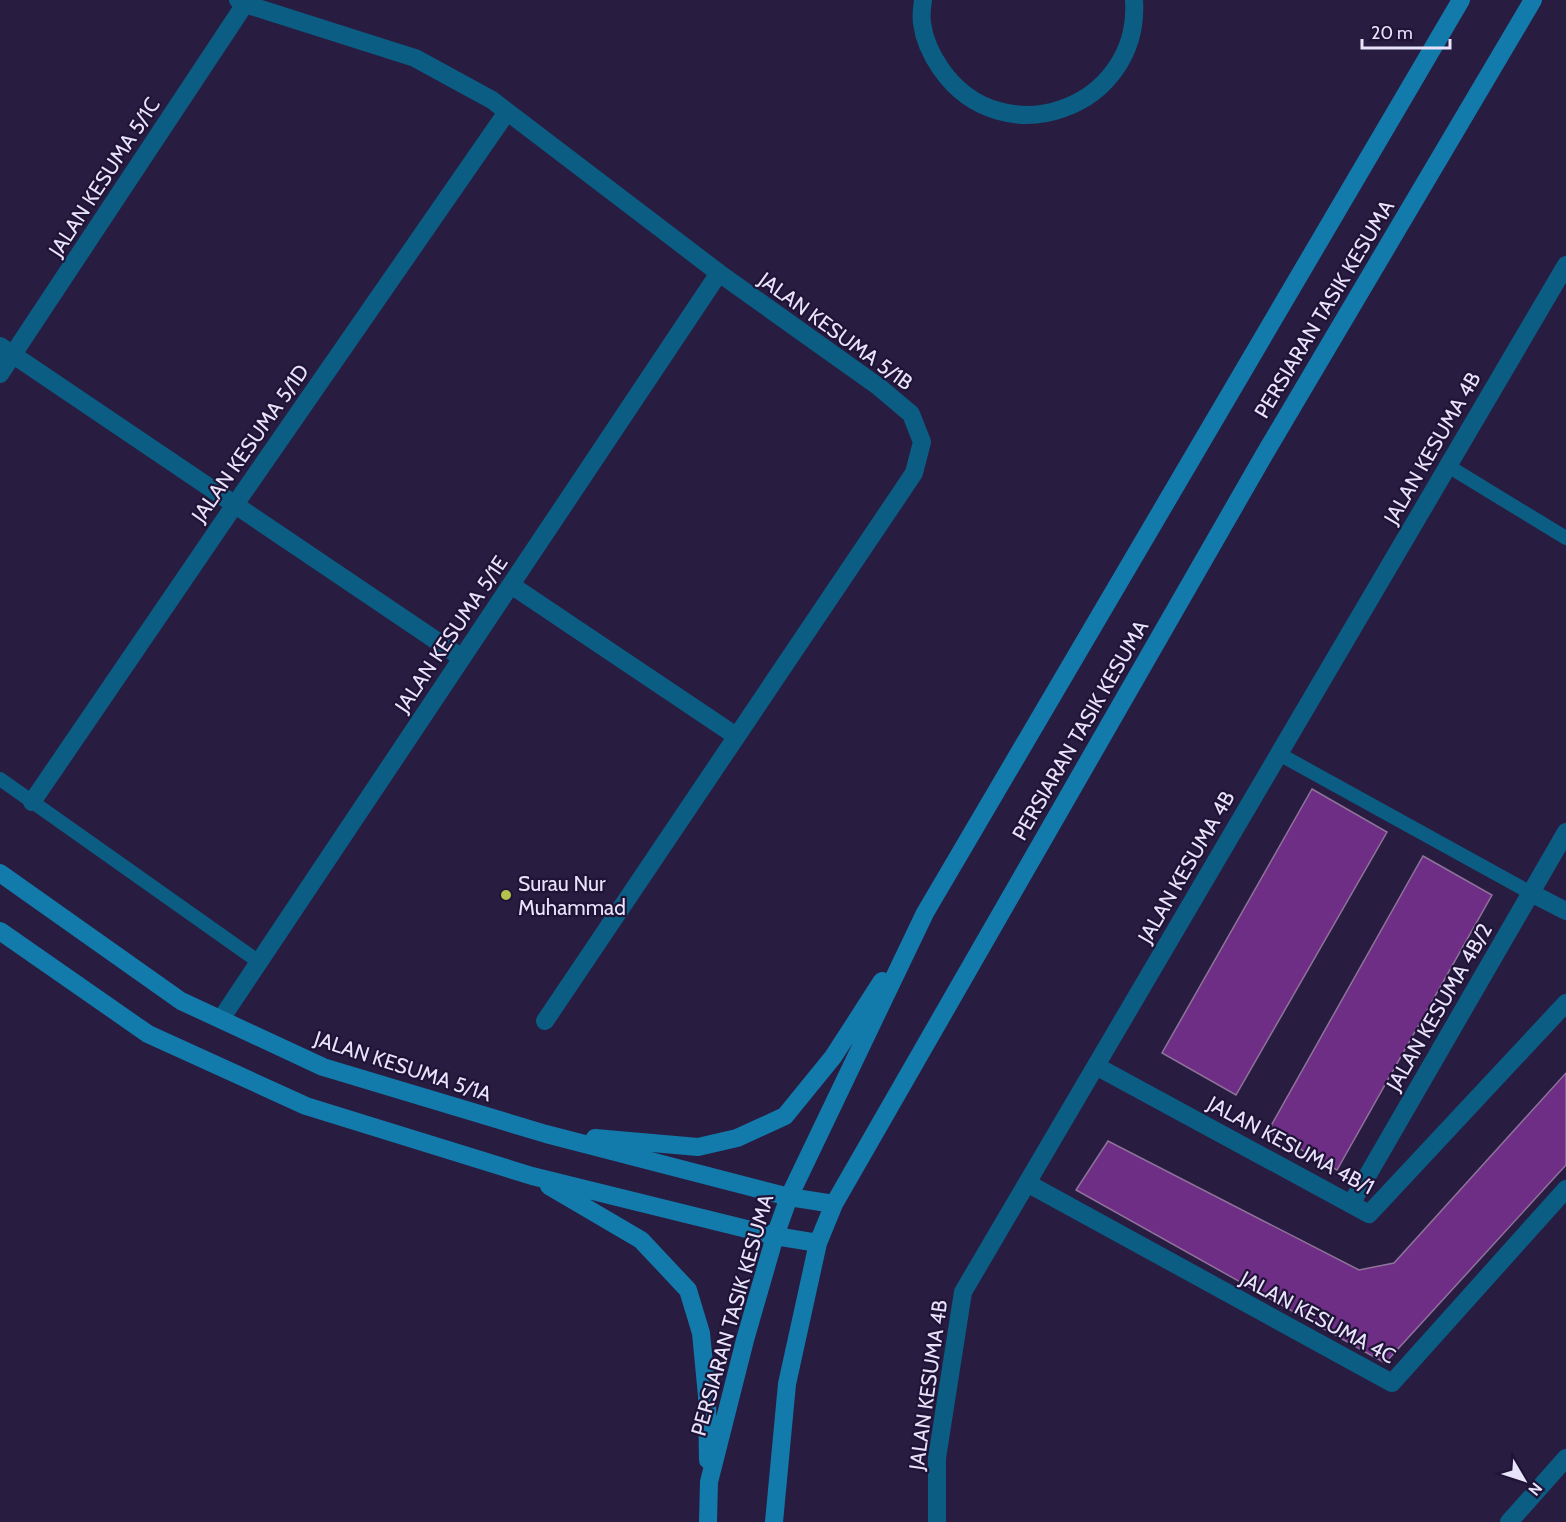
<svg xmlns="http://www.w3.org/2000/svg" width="1566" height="1522" font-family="Cabin,sans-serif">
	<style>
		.building { fill: #6f2e85; stroke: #8f739a; stroke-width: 1.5 }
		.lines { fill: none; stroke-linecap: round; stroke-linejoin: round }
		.lane { stroke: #0b5d83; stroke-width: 14 }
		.street { stroke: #0b5d83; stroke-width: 18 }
		.secondary { stroke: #137bab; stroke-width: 18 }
		.poi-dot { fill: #b2c24b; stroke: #1f1336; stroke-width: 2 }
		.labels { text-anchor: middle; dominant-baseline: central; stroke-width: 4.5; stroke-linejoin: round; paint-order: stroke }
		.street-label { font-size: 21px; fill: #e8e3fb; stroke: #1f1336 }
		.poi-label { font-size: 21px; fill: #e8e3fb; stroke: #1f1336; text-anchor: start }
	</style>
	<rect width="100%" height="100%" fill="#281d41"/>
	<!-- building -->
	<path class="building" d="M 1312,789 L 1387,832 L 1236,1095 L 1162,1053 Z
		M 1423,856 L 1492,895 L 1337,1170 L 1268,1131 Z
		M 1566,1073 L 1566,1165 L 1385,1363 L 1076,1190 L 1108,1141 L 1359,1270 L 1394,1263 Z"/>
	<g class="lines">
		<!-- lane -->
		<path class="lane" d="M 1448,466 L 1566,538
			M 1279,754 L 1531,893
			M 0,779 L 259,962"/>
		<!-- street -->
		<path class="street" d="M 238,0 L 245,4 L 415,58 L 492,100 L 719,273 L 879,387 L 911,414 L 922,442 L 914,473 L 545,1021
			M 923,0 C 922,7 921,16 922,23 C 924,39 932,56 941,69 C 1003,158 1141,108 1134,0
			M 0,346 L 462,658
			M 0,374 L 245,4
			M 511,585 L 736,736
			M 32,802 L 234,506 L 507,112
			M 1531,893 L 1566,911
			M 221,1019 L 719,273
			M 1096,1066 L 1369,1214 L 1566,1003
			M 1027,1183 L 1392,1383 L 1566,1189
			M 1351,1204 L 1566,832
			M 937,1522 L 937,1458 L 963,1292 L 1566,265
			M 1509,1522 L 1566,1458"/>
		<!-- secondary -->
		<path class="secondary" d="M 0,873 L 181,1001 L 323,1067 L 546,1134 L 789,1197 L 834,1204
			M 0,931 L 148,1034 L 306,1106 L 532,1176 L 775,1236 L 818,1243
			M 595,1138 L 698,1147 L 737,1138 L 785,1116 L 833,1057 L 882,981
			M 549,1186 L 641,1240 L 688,1290 L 701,1333 L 707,1396 L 708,1460
			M 708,1522 L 709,1482 L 745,1340 L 775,1236 L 789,1197 L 925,913 L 1461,0
			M 774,1522 L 787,1384 L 818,1243 L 834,1204 L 1264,455 L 1533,0"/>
	</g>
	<!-- markers -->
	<circle class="poi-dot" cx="506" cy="895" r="6"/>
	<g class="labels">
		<!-- street labels -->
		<g class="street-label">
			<text transform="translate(104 177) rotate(-57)">JALAN KESUMA 5/1C</text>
			<text transform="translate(1324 309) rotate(-59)">PERSIARAN TASIK KESUMA</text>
			<text transform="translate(836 331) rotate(36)">JALAN KESUMA 5/1B</text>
			<text transform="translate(250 443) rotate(-55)">JALAN KESUMA 5/1D</text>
			<text transform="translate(1432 448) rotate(-60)">JALAN KESUMA 4B</text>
			<text transform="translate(451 634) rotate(-56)">JALAN KESUMA 5/1E</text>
			<text transform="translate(1080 730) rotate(-60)">PERSIARAN TASIK KESUMA</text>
			<text transform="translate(1186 867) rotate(-60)">JALAN KESUMA 4B</text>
			<text transform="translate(1439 1007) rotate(-60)">JALAN KESUMA 4B/2</text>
			<text transform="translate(403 1066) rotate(18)">JALAN KESUMA 5/1A</text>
			<text transform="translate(1291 1145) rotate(28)">JALAN KESUMA 4B/1</text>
			<text transform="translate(732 1315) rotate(-74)">PERSIARAN TASIK KESUMA</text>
			<text transform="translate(1318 1317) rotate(28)">JALAN KESUMA 4C</text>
			<text transform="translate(928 1385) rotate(-82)">JALAN KESUMA 4B</text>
		</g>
		<!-- poi labels -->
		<g class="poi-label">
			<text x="518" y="883">Surau Nur<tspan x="518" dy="24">Muhammad</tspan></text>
		</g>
	</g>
	<!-- north arrow -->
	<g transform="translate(1524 1480) rotate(129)" stroke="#1f1336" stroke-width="4.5" paint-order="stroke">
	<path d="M0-4.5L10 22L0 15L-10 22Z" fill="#e8e3fb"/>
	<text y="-9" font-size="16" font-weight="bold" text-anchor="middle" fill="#e8e3fb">N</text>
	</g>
	<!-- scale -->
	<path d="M1362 39v9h88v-9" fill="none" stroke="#e8e3fb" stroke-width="3"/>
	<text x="1371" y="39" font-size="18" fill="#e8e3fb" stroke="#1f1336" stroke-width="4.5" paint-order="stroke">20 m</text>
</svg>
